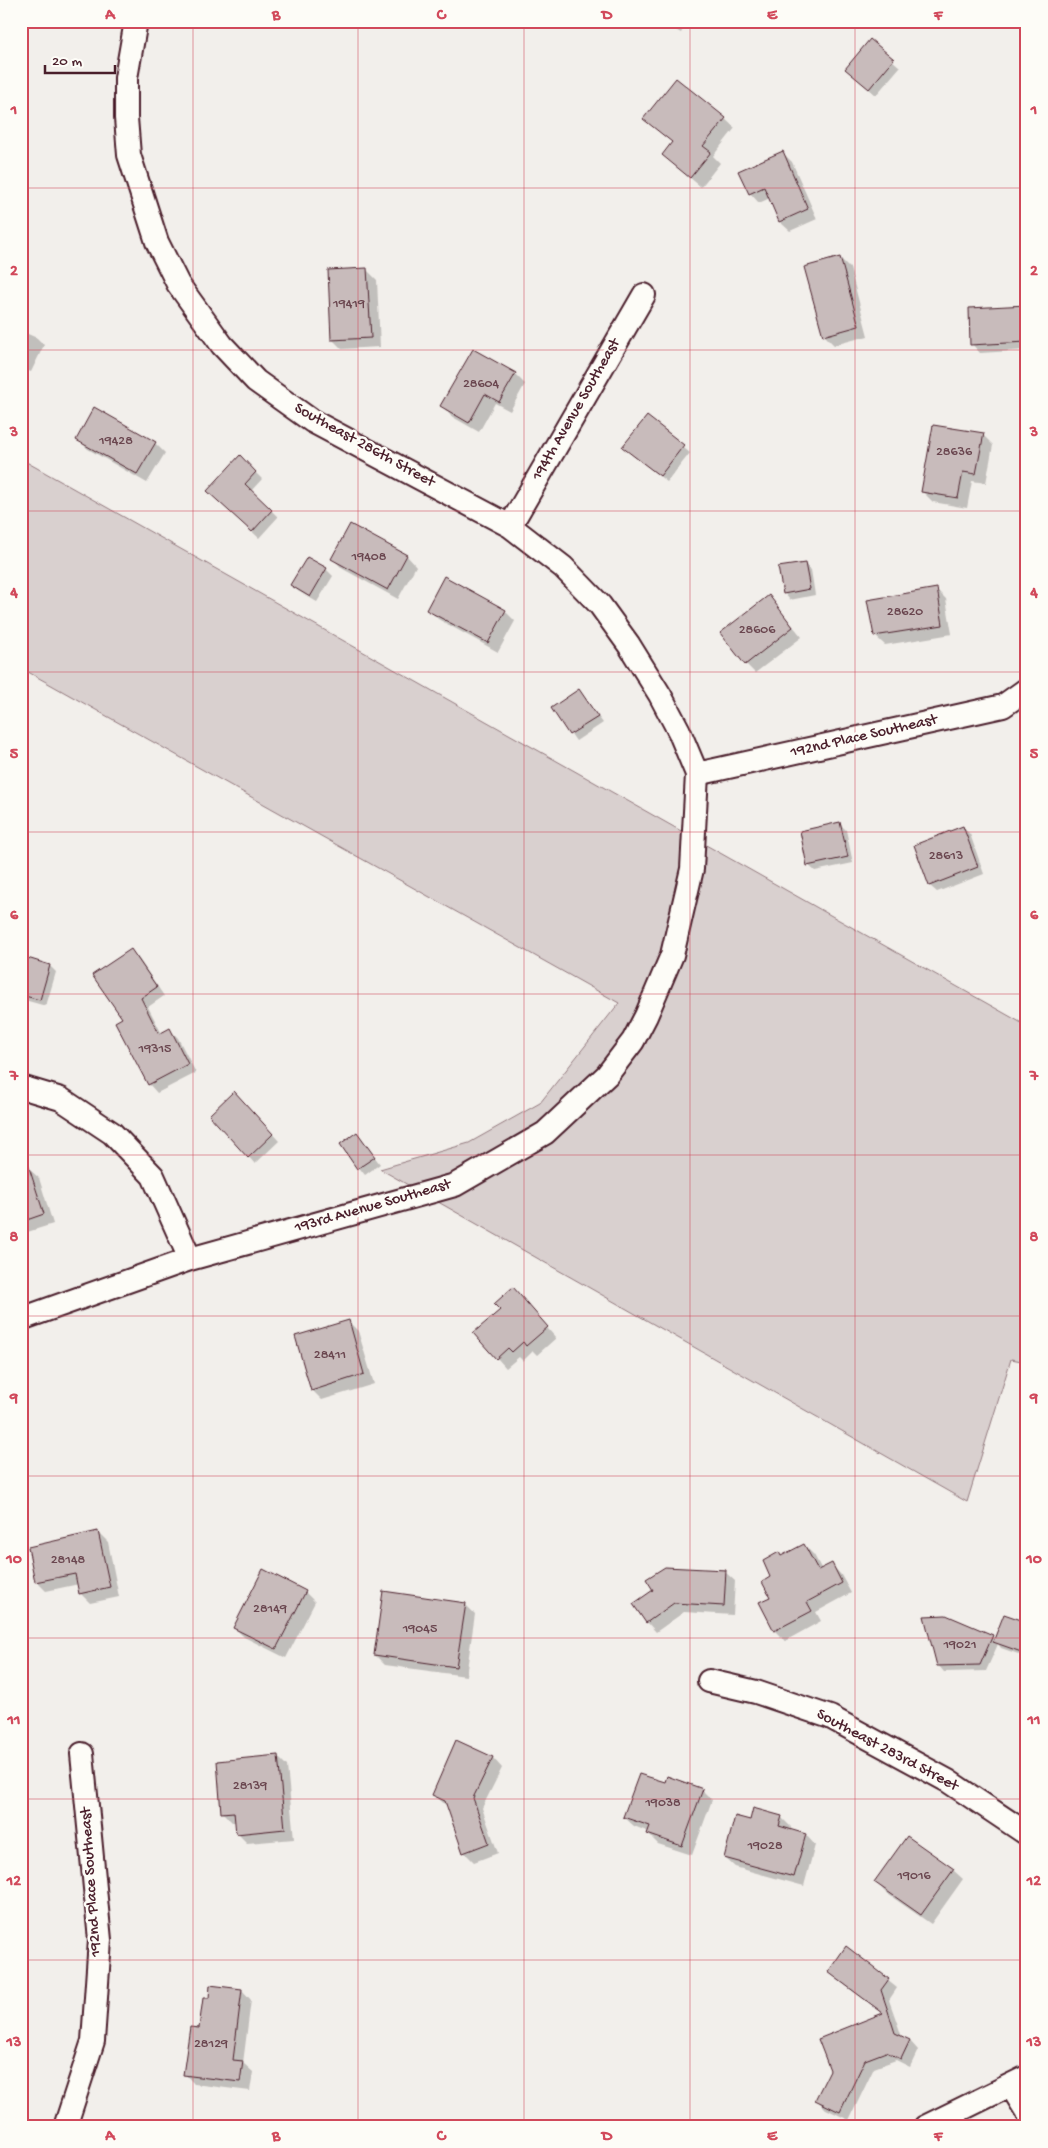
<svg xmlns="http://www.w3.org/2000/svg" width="1048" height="2148" font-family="'Gochi Hand',sans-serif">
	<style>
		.green { fill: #d9d0cf; stroke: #92787d }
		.shadow { fill: #0003 }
		.building { fill: #c8bbbb; stroke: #4a1f2b }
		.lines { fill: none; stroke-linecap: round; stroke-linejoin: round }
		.street-casing { stroke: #4a1f2b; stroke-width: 26 }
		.street { stroke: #fdfcf7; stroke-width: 22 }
		.grid { fill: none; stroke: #d1495b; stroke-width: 1; stroke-opacity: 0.55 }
		.labels { text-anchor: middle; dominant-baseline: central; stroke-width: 5; stroke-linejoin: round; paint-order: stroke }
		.number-label { font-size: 14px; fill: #6a464f }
		.street-label { font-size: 16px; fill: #4a1f2b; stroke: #fdfcf7 }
		.neatline { fill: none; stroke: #d1495b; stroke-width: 2 }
		.grid-label { font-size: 16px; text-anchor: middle; font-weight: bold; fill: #d1495b }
	</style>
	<rect width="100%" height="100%" fill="#f2efeb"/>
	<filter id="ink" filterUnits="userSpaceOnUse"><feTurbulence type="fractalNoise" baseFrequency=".02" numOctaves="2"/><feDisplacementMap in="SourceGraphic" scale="10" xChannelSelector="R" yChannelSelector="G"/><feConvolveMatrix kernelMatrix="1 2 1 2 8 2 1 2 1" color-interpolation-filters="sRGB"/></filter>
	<g filter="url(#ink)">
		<!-- green -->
		<path class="green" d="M 21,459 L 1027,1026 L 1027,1362 L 1011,1359 L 967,1502 L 380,1169 L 469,1143 L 540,1103 L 619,1003 L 21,668 Z"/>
		<!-- shadow -->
		<path class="shadow" d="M 660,21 L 687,21 L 681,33 Z
			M 870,41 L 900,67 L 876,95 L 846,69 Z
			M 645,119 L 725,119 L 735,128 L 713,156 L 720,163 L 701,187 L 663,155 L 673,143 Z
			M 782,152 L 792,162 L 817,219 L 790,231 L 780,222 L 770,198 L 759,203 L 750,193 Z
			M 840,258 L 850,268 L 868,336 L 834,345 L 824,335 Z
			M 367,270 L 377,280 L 380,347 L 342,349 L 332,339 Z
			M 1027,307 L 1027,350 L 980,353 L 972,344 Z
			M 21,331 L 37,338 L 44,345 L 31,372 L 21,368 Z
			M 515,374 L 525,384 L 510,411 L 495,403 L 479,432 L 451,416 L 442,406 Z
			M 647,418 L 690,453 L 667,482 L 630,453 Z
			M 983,435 L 993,445 L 986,483 L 972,481 L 967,508 L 933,502 L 923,492 Z
			M 78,439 L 155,443 L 165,453 L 147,483 L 88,449 Z
			M 240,457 L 262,479 L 251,491 L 278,517 L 259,538 L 215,497 Z
			M 350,526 L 407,556 L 416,566 L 398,599 L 343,569 L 333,559 Z
			M 308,558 L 326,569 L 333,576 L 317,602 L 298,591 L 292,585 Z
			M 805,564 L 811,570 L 815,595 L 790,600 L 784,593 Z
			M 936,589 L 946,599 L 952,634 L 885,645 L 875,636 Z
			M 769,597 L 802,637 L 755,673 L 746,664 Z
			M 428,609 L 505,611 L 515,621 L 498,652 L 438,619 Z
			M 579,691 L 603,723 L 576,741 L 553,708 Z
			M 840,824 L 846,830 L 853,863 L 815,871 L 808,865 Z
			M 963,828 L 970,834 L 984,874 L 937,892 L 930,886 L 916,846 Z
			M 131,950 L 139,959 L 164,996 L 148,1007 L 162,1034 L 170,1030 L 178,1038 L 196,1073 L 157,1093 L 149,1084 L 116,1022 L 123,1018 Z
			M 21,957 L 50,966 L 56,972 L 46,1006 L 21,999 Z
			M 241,1100 L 279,1141 L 255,1164 L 211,1115 Z
			M 357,1134 L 380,1164 L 365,1175 L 341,1145 Z
			M 29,1169 L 39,1178 L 53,1224 L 21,1234 L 21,1171 Z
			M 513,1289 L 556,1338 L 537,1355 L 533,1351 L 523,1361 L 519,1357 L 506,1368 L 497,1358 L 501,1310 Z
			M 348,1321 L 358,1331 L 374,1384 L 322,1400 L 312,1390 Z
			M 98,1532 L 108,1542 L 119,1597 L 90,1603 L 80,1593 L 79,1584 L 46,1591 L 37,1582 Z
			M 804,1545 L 814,1555 L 822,1570 L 832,1565 L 841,1575 L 851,1593 L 816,1612 L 821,1621 L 785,1641 L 775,1631 L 761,1603 L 771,1597 L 772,1578 L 779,1554 L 782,1557 Z
			M 725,1572 L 735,1581 L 733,1615 L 684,1612 L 656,1632 L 647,1622 L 635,1604 Z
			M 305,1592 L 315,1602 L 286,1658 L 244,1637 L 235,1628 Z
			M 465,1604 L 475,1614 L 466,1676 L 385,1665 L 375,1655 Z
			M 1027,1624 L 1027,1657 L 1001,1648 L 998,1644 L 986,1671 L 944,1672 L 938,1665 L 992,1636 L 996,1640 Z
			M 457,1742 L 493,1758 L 502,1768 L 482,1808 L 498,1853 L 474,1862 L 464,1852 L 448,1807 L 433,1794 Z
			M 277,1756 L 287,1766 L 294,1839 L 247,1843 L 237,1833 L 236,1822 L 232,1822 L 222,1812 Z
			M 665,1784 L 702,1790 L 712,1800 L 692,1855 L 658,1844 L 648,1834 L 649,1832 L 634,1826 L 624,1817 Z
			M 781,1817 L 791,1827 L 790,1831 L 806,1835 L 815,1845 L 804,1886 L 735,1867 L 725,1858 L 750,1822 Z
			M 953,1870 L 963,1879 L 931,1924 L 885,1892 L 876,1882 Z
			M 847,1948 L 897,1988 L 889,2000 L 902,2037 L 910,2041 L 918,2050 L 910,2067 L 896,2060 L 874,2068 L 849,2120 L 826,2109 L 817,2100 L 884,2014 L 838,1980 L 829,1971 Z
			M 242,1990 L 251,2000 L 243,2063 L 253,2072 L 250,2091 L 194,2084 L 185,2074 L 210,2000 Z"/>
		<!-- building -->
		<path class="building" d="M 870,39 L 894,59 L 869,89 L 845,69 Z
			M 676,78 L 726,118 L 703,146 L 711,152 L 690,178 L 662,155 L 672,142 L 643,119 Z
			M 783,151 L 808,209 L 779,222 L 764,187 L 749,194 L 738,171 Z
			M 840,257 L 859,326 L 823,336 L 804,267 Z
			M 367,268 L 371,338 L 331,340 L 328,270 Z
			M 1027,305 L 1027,342 L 970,345 L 969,308 Z
			M 473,349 L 516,373 L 499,402 L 485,394 L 469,423 L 440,406 Z
			M 94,407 L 156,442 L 137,474 L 76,440 Z
			M 647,416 L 684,445 L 660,476 L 622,447 Z
			M 933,425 L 984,433 L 976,474 L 963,472 L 958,498 L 921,492 Z
			M 240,455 L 256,472 L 245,484 L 272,510 L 252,532 L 207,491 Z
			M 350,524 L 407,555 L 388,590 L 331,559 Z
			M 307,557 L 327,568 L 310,597 L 290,585 Z
			M 805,563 L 810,589 L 783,594 L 778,567 Z
			M 444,576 L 506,610 L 488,643 L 426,610 Z
			M 937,588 L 943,625 L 874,636 L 867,600 Z
			M 769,595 L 793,627 L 745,665 L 720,633 Z
			M 579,689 L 598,717 L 569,735 L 551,708 Z
			M 840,822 L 848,857 L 807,866 L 800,831 Z
			M 963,826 L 978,867 L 929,886 L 914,845 Z
			M 131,949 L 157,987 L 141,998 L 159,1034 L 170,1028 L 188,1064 L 148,1085 L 115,1022 L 122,1018 L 92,975 Z
			M 21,956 L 50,965 L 40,1000 L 21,995 Z
			M 234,1091 L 273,1134 L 248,1158 L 209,1115 Z
			M 357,1132 L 375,1157 L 357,1169 L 340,1144 Z
			M 25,1155 L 44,1214 L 21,1222 L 21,1156 Z
			M 513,1287 L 548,1327 L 526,1346 L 523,1342 L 512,1352 L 508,1348 L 496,1359 L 473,1333 L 500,1310 L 494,1304 Z
			M 349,1320 L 364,1374 L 311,1391 L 295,1336 Z
			M 98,1531 L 110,1587 L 79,1594 L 75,1574 L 35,1582 L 28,1547 Z
			M 804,1544 L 818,1570 L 832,1563 L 842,1583 L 807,1602 L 812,1611 L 774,1631 L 759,1602 L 770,1597 L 762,1582 L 770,1577 L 763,1561 L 779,1552 L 781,1556 Z
			M 665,1567 L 726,1570 L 724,1606 L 674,1603 L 646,1623 L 633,1604 L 653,1590 L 646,1579 Z
			M 263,1569 L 306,1591 L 276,1649 L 233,1628 Z
			M 383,1591 L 466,1603 L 456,1667 L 374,1655 Z
			M 1004,1614 L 1027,1622 L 1027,1654 L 993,1642 Z
			M 946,1615 L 993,1635 L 980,1665 L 937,1666 L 924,1616 Z
			M 456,1740 L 493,1757 L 473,1798 L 489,1843 L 463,1853 L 445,1801 L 432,1795 Z
			M 278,1755 L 285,1829 L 236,1834 L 234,1812 L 221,1813 L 217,1761 Z
			M 639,1774 L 665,1782 L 667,1776 L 703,1789 L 682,1846 L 647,1834 L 650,1826 L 623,1817 Z
			M 753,1808 L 782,1816 L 779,1826 L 806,1834 L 794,1877 L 724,1858 L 735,1816 L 750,1820 Z
			M 907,1836 L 954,1869 L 921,1915 L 874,1882 Z
			M 846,1946 L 889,1979 L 881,1990 L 888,2011 L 895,2033 L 910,2040 L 901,2059 L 886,2052 L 865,2060 L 840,2112 L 815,2100 L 830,2070 L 818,2039 L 883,2013 L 828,1972 Z
			M 210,1985 L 242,1989 L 233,2060 L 243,2061 L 240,2082 L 183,2075 L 190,2027 L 199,2028 L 203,1998 L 209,1998 Z"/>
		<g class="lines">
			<defs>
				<path id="street" d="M 510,526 L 644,295
					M 697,774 L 1003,706 L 1027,689
					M 21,1087 L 61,1099 L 112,1133 L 153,1176 L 190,1259
					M 21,1319 L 190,1259 L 455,1185 L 545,1133 L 607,1075 L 633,1041 L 646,1016 L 672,955 L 692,869 L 697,774 L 679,731 L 660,695 L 629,645 L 600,605 L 563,567 L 510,526 L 312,421 L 256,381 L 222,345 L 178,284 L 157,242 L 129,155 L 126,118 L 126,78 L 136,21
					M 709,1681 L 756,1692 L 830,1717 L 948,1781 L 1027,1834
					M 1011,2086 L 1027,2112
					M 65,2127 L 93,2041 L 100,1940 L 82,1754
					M 925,2127 L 1027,2077"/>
			</defs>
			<!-- street casing -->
			<use href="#street" class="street-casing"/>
			<!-- street -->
			<use href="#street" class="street"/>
		</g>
	</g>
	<!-- grid -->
	<path class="grid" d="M 193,21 L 193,2127M 358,21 L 358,2127M 524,21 L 524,2127M 690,21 L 690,2127M 855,21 L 855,2127M 21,188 L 1027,188M 21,350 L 1027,350M 21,511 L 1027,511M 21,672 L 1027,672M 21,832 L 1027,832M 21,994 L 1027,994M 21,1155 L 1027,1155M 21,1316 L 1027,1316M 21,1476 L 1027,1476M 21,1638 L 1027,1638M 21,1799 L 1027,1799M 21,1960 L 1027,1960"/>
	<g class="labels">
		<!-- number labels -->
		<g class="number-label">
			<text x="349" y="304">19419</text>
			<text x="481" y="384">28604</text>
			<text x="116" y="441">19428</text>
			<text x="954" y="452">28636</text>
			<text x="369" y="557">19408</text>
			<text x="905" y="612">28620</text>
			<text x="757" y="630">28606</text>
			<text x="946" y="856">28613</text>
			<text x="155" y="1049">19315</text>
			<text x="330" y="1355">28411</text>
			<text x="68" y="1560">28148</text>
			<text x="270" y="1609">28149</text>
			<text x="420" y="1629">19045</text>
			<text x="960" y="1645">19021</text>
			<text x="250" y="1786">28139</text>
			<text x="663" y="1803">19038</text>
			<text x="765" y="1846">19028</text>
			<text x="914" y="1876">19016</text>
			<text x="211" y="2044">28129</text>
		</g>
		<!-- street labels -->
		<g class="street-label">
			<text transform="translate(577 410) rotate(-60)">194th Avenue Southeast</text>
			<text transform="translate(364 446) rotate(29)">Southeast 286th Street</text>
			<text transform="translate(864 737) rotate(-13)">192nd Place Southeast</text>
			<text transform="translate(373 1207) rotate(-16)">193rd Avenue Southeast</text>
			<text transform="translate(887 1751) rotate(28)">Southeast 283rd Street</text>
			<text transform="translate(92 1882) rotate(-94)">192nd Place Southeast</text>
		</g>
	</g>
	<!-- margin -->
	<rect width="1048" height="2148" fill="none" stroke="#fdfcf7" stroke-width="55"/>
	<!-- scale -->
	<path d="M45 65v8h70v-8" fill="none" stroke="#4a1f2b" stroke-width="2.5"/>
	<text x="52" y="65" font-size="15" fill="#4a1f2b" stroke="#fdfcf7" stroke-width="4" paint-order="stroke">20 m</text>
	<rect x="28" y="28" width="992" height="2092" class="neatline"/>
	<g class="grid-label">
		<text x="110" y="19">A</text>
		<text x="276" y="19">B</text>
		<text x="441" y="19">C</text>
		<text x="607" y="19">D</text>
		<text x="772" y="19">E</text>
		<text x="938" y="19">F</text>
		<text x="14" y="114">1</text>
		<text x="1034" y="114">1</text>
		<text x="14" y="275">2</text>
		<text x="1034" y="275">2</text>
		<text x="14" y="436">3</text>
		<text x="1034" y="436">3</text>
		<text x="14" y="597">4</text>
		<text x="1034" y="597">4</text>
		<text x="14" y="758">5</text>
		<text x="1034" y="758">5</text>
		<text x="14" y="919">6</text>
		<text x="1034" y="919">6</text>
		<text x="14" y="1080">7</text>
		<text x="1034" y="1080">7</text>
		<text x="14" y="1241">8</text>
		<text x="1034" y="1241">8</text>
		<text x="14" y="1402">9</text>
		<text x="1034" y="1402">9</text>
		<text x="14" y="1563">10</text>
		<text x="1034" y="1563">10</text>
		<text x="14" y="1724">11</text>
		<text x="1034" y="1724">11</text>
		<text x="14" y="1885">12</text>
		<text x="1034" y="1885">12</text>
		<text x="14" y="2046">13</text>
		<text x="1034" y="2046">13</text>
		<text x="110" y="2140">A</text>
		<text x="276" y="2140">B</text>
		<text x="441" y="2140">C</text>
		<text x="607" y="2140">D</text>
		<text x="772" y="2140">E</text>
		<text x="938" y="2140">F</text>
	</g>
</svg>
